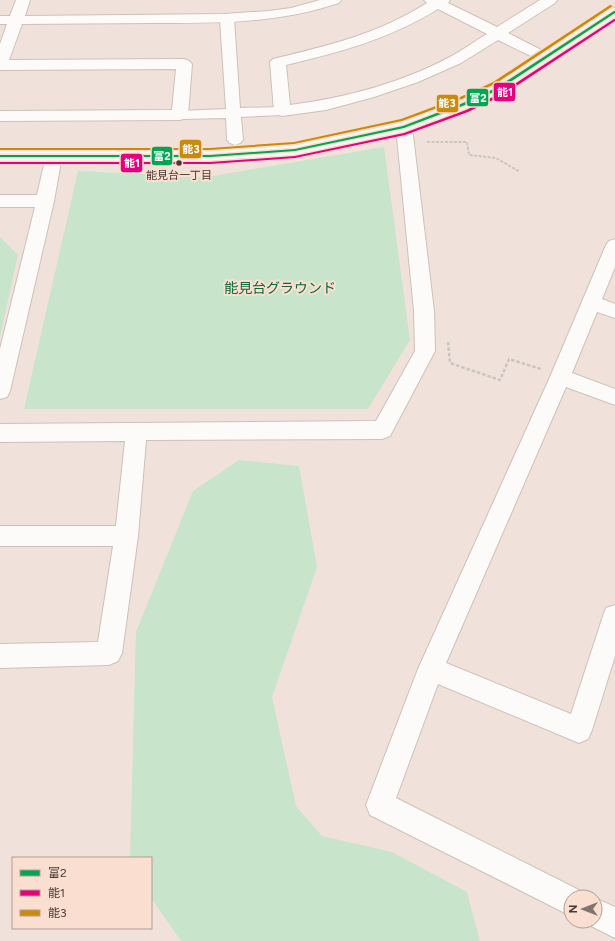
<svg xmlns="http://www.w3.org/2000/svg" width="615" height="941" font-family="Figtree,'Noto Sans JP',sans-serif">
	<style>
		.green { fill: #c8e4ca }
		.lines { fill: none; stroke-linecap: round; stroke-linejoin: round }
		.pedestrian-casing { stroke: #ccc1ba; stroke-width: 2 }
		.minor-casing { stroke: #ccc1ba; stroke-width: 2 }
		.tertiary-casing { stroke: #ccc1ba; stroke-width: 2 }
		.path-far1 { stroke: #c9c5c1; stroke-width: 2; stroke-dasharray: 3 1.5; stroke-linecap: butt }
		.path { stroke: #c9c5c1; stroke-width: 2.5; stroke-dasharray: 3.5 2; stroke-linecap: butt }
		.pedestrian { fill: #fdfbf9; fill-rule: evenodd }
		.minor { fill: #fdfbf9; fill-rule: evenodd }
		.tertiary { fill: #fdfbf9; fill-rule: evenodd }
		.bus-1-casing { stroke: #faded0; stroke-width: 3 }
		.bus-2-casing { stroke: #faded0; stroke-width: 3 }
		.bus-3-casing { stroke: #faded0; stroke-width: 3 }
		.bus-1 { fill: #00a651; fill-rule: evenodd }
		.bus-2 { fill: #e5007d; fill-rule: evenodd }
		.bus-3 { fill: #ca8b0d; fill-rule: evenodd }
		.bus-dot { fill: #453a35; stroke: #faded0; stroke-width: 1.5 }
		.labels { text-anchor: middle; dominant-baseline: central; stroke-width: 4; stroke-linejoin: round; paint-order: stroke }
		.far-bus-label { font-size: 11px; fill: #453a35; stroke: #faded0 }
		.park-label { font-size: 14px; fill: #0a683b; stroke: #faded0 }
		.line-badge { stroke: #faded0; stroke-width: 1.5 }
		.badge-label { font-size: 11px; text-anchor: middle; font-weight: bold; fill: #fff }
	</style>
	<rect width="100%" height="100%" fill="#f0e2da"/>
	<!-- green -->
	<path class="green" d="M 384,147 L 410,340 L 368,409 L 24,409 L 78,171 L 207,177 Z
		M 0,237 L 18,255 L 0,337 Z
		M 239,460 L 299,466 L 317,567 L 272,697 L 296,806 L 322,836 L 392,852 L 467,892 L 480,941 L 181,941 L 151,898 L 151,858 L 130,858 L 136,632 L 193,491 Z"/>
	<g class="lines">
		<defs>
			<path id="pedestrian" d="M 227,15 L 232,16 L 234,19 L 240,108 L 282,107 L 287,108 L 289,111 L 287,114 L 282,115 L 241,117 L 243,140 L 240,143 L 235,145 L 230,143 L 227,140 L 226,118 L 180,119 L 175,118 L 173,115 L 175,112 L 180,111 L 226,109 L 220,19 L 222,16 Z"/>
			<path id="minor" d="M 16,0 L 30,0 L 25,16 L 224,14 L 269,11 L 291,8 L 320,0 L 341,0 L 339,3 C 276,24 215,23 150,23 C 107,23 64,24 22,24 L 9,60 L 184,59 L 189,61 L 192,64 L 188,115 L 186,118 L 180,120 L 0,121 L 0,111 L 172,110 L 176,69 L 0,70 L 0,44 L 7,24 L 0,24 L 0,16 L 10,16 Z
				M 424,0 L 450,0 L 448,3 L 497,27 L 540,0 L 557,0 L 555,3 L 508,33 L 551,55 L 554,58 L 551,61 L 546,63 L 541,61 L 498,40 L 461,63 L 418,82 L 374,97 L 326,110 L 282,116 L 276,114 L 274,111 L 270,62 L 273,59 C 330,45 376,35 427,3 ZM 438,9 L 487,34 C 475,41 463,50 450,57 C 401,83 345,98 290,105 L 286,65 C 341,52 389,39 438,9 Z
				M 404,122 L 410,123 L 412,127 L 434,311 L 435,351 L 390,436 L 382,439 L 146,440 L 138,536 L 122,653 L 118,661 L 109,665 L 0,668 L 0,644 L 98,642 L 113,546 L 0,546 L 0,526 L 116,526 L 125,441 L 0,442 L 0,424 L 376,421 L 415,351 L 414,311 L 396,127 L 398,123 Z
				M 54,151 L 60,152 L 62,156 L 54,201 L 10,391 L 7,397 L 0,399 L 0,349 L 35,207 L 0,207 L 0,195 L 37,195 L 46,156 L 48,152 Z
				M 615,239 L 615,267 L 602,299 L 615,304 L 615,318 L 597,312 L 572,373 L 615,389 L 615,405 L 566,387 L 446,663 L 571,714 L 603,616 L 606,608 L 615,605 L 615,656 L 592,730 L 588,739 L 579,743 L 438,684 L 396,798 L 581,891 L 584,897 L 571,897 L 571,916 L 370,815 L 366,805 L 418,669 L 550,377 L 606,245 L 609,241 Z
				M 595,898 L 615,907 L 615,938 L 585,923 L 584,921 L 595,921 Z"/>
			<path id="tertiary" d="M 615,8 L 615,18 L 503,92 L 470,107 L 404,132 L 295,155 L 210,161 L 0,161 L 0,151 L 210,151 L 295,145 L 400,123 L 458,101 L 491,86 L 610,9 Z"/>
		</defs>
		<!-- pedestrian casing -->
		<use href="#pedestrian" class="pedestrian-casing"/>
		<!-- minor casing -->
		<use href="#minor" class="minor-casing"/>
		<!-- tertiary casing -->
		<use href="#tertiary" class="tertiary-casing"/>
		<!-- path-far1 -->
		<path class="path-far1" d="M 427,142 L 467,142 L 469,155 L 496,158 L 520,172"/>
		<!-- path -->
		<path class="path" d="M 448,342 L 450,363 L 500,380 L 509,359 L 541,369"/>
		<!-- pedestrian -->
		<use href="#pedestrian" class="pedestrian"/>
		<!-- minor -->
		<use href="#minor" class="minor"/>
		<!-- tertiary -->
		<use href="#tertiary" class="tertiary"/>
		<defs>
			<path id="bus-1" d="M 614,11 L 615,11 L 615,13 L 498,90 L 465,105 L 404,128 L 295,151 L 210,157 L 0,157 L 0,155 L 210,155 L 295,149 L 403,126 L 463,103 L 496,88 Z"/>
			<path id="bus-2" d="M 614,19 L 615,19 L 615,21 L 501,96 L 468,112 L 405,135 L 295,158 L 210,164 L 0,164 L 0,162 L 210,162 L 295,156 L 404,133 L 466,110 L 499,94 Z"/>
			<path id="bus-3" d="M 610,5 L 613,6 L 495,84 L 462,99 L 402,121 L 294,144 L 210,150 L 0,150 L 0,148 L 210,148 L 294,142 L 401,119 L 460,97 L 493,82 Z"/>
		</defs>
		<!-- bus-1 casing -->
		<use href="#bus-1" class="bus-1-casing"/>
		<!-- bus-2 casing -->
		<use href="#bus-2" class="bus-2-casing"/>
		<!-- bus-3 casing -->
		<use href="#bus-3" class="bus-3-casing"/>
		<!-- bus-1 -->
		<use href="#bus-1" class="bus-1"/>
		<!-- bus-2 -->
		<use href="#bus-2" class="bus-2"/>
		<!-- bus-3 -->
		<use href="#bus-3" class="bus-3"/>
	</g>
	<!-- markers -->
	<circle class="bus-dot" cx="179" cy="163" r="3.5"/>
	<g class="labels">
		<!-- far-bus labels -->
		<g class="far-bus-label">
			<text x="179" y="175">能見台一丁目</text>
		</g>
		<!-- park labels -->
		<g class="park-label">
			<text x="280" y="288">能見台グラウンド</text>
		</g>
	</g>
	<g class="line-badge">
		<rect x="493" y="82" width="23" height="20" rx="4" fill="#e5007d"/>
		<rect x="466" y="88" width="23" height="19" rx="4" fill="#00a651"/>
		<rect x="436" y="94" width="23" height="19" rx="4" fill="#ca8b0d"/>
		<rect x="179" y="139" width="23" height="20" rx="4" fill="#ca8b0d"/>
		<rect x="151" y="146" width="22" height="20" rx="4" fill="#00a651"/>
		<rect x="120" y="153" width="23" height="20" rx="4" fill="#e5007d"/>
	</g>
	<g class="badge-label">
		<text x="505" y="96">能1</text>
		<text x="478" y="102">富2</text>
		<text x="447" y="107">能3</text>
		<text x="191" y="153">能3</text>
		<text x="162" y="160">富2</text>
		<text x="132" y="167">能1</text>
	</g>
	<!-- legend -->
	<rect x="12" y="857" width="140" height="72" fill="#faded0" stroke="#b29c92"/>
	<rect x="20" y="870" width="20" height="6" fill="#00a651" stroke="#b29c92"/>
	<text x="48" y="877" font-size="12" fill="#453a35">富2</text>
	<rect x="20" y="890" width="20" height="6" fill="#e5007d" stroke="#b29c92"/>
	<text x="48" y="897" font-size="12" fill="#453a35">能1</text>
	<rect x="20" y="910" width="20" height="6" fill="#ca8b0d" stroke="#b29c92"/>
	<text x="48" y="917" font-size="12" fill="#453a35">能3</text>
	<!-- north arrow -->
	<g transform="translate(583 909) rotate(270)"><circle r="19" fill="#faded0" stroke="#b29c92"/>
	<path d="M0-3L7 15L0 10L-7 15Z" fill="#81756f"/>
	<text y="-6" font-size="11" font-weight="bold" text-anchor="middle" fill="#453a35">N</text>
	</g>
</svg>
